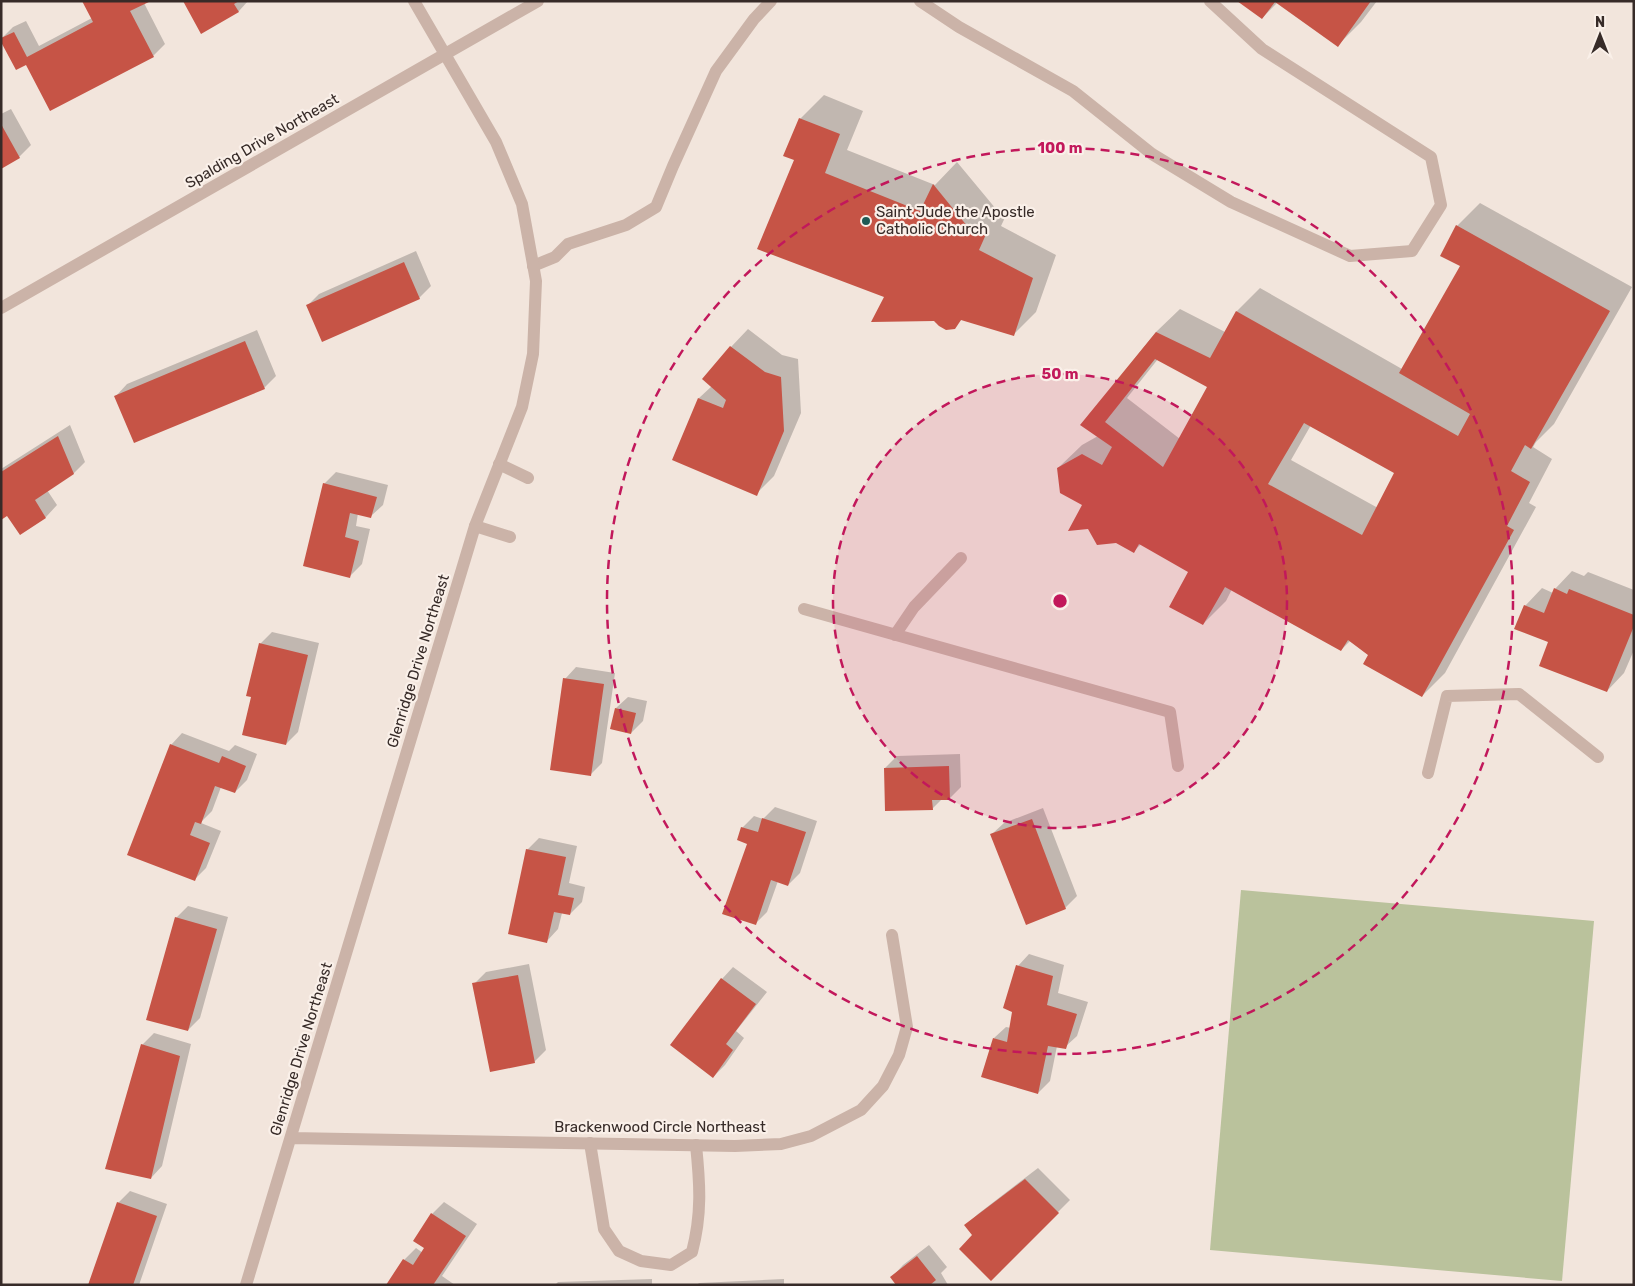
<svg xmlns="http://www.w3.org/2000/svg" width="1635" height="1286" font-family="Rubik,sans-serif">
	<style>
		.green { fill: #bac29c }
		.shadow { fill: #0003; fill-rule: evenodd }
		.building { fill: #c65446; fill-rule: evenodd }
		.lines { fill: none; stroke-linecap: round; stroke-linejoin: round }
		.lane { stroke: #cbb3a8; stroke-width: 12 }
		.street { stroke: #cbb3a8; stroke-width: 12 }
		.ring { fill: none; stroke: #c2185b; stroke-width: 2.5; stroke-dasharray: 9 6 }
		.poi-dot { fill: #1e5955; stroke: #faf0e9; stroke-width: 2 }
		.labels { text-anchor: middle; dominant-baseline: central; stroke-width: 4.5; stroke-linejoin: round; paint-order: stroke }
		.street-label { font-size: 15px; fill: #372b28; stroke: #faf0e9 }
		.poi-label { font-size: 15px; fill: #372b28; stroke: #faf0e9; text-anchor: start }
		.centre { fill: #c2185b; stroke: #faf0e9; stroke-width: 2.5 }
		.ring-label { font-size: 15px; text-anchor: middle; font-weight: bold; fill: #c2185b; stroke: #faf0e9; stroke-width: 4.5; stroke-linejoin: round; paint-order: stroke }
	</style>
	<rect width="100%" height="100%" fill="#f2e5dc"/>
	<!-- green -->
	<path class="green" d="M 1241,890 L 1594,921 L 1562,1281 L 1210,1250 Z"/>
	<!-- shadow -->
	<path class="shadow" d="M 184,1 L 248,1 L 239,11 L 201,32 Z
		M 1239,1 L 1377,1 L 1361,22 L 1338,45 L 1278,2 L 1262,18 Z
		M 144,3 L 165,44 L 153,56 L 26,63 L 1,39 L 13,27 L 26,21 L 39,46 L 92,18 Z
		M 824,95 L 863,111 L 847,150 L 935,185 L 957,162 L 996,209 L 1009,209 L 1001,226 L 1056,255 L 1036,312 L 1013,335 L 962,319 L 954,327 L 886,296 L 796,159 L 800,119 Z
		M 11,109 L 31,145 L 19,157 L 1,167 L 1,114 Z
		M 1480,203 L 1632,287 L 1554,424 L 1536,442 L 1533,447 L 1552,459 L 1529,503 L 1536,507 L 1445,673 L 1422,696 L 1350,641 L 1341,650 L 1232,589 L 1226,601 L 1203,624 L 1190,571 L 1141,544 L 1134,551 L 1084,505 L 1058,468 L 1082,445 L 1098,436 L 1082,425 L 1156,332 L 1180,309 L 1225,332 L 1237,311 L 1260,288 L 1402,369 L 1462,266 L 1457,226 ZM 1158,359 L 1208,387 L 1180,439 L 1127,398 ZM 1311,425 L 1396,473 L 1378,508 L 1291,460 Z
		M 416,251 L 431,286 L 419,298 L 308,305 L 319,294 Z
		M 748,329 L 782,355 L 798,359 L 801,413 L 774,476 L 756,494 L 673,459 L 699,398 L 712,386 L 731,347 Z
		M 257,330 L 276,376 L 264,388 L 116,396 L 127,384 Z
		M 70,425 L 85,462 L 74,473 L 47,490 L 57,505 L 46,517 L 8,514 L 1,518 L 1,469 Z
		M 336,472 L 388,485 L 383,505 L 371,516 L 358,513 L 356,526 L 370,529 L 362,564 L 350,576 L 324,484 Z
		M 1572,571 L 1584,576 L 1588,572 L 1634,590 L 1634,650 L 1624,673 L 1607,691 L 1550,642 L 1525,606 L 1542,588 L 1553,593 L 1555,589 Z
		M 272,632 L 319,643 L 298,732 L 286,744 L 253,696 L 260,644 Z
		M 576,667 L 615,673 L 602,763 L 590,775 L 565,679 Z
		M 628,697 L 647,701 L 643,721 L 631,733 L 616,708 Z
		M 182,733 L 229,751 L 235,745 L 257,754 L 247,780 L 235,792 L 221,787 L 212,811 L 202,821 L 201,823 L 221,831 L 206,868 L 194,880 L 171,745 Z
		M 960,754 L 961,787 L 949,799 L 942,799 L 932,809 L 885,768 L 897,756 Z
		M 775,807 L 817,821 L 800,873 L 788,885 L 778,881 L 767,912 L 755,924 L 748,843 L 742,828 L 754,816 L 763,819 Z
		M 1043,808 L 1077,896 L 1065,908 L 992,834 L 1004,823 Z
		M 539,838 L 577,846 L 569,883 L 585,887 L 582,902 L 570,914 L 562,913 L 558,929 L 547,941 L 527,850 Z
		M 188,906 L 228,917 L 200,1018 L 188,1030 L 176,918 Z
		M 1029,954 L 1064,965 L 1058,993 L 1088,1002 L 1077,1036 L 1065,1047 L 1057,1046 L 1050,1081 L 1038,1093 L 994,1038 L 1006,1027 L 1011,1028 L 1018,966 Z
		M 529,964 L 546,1050 L 534,1062 L 474,984 L 486,972 Z
		M 733,967 L 767,992 L 736,1031 L 744,1038 L 725,1065 L 713,1077 L 722,979 Z
		M 154,1033 L 191,1044 L 162,1166 L 151,1178 L 142,1045 Z
		M 1038,1168 L 1070,1200 L 991,1279 L 974,1235 L 966,1225 L 978,1214 Z
		M 130,1191 L 167,1204 L 139,1285 L 90,1285 L 118,1203 Z
		M 444,1202 L 477,1224 L 442,1276 L 455,1285 L 387,1285 L 404,1260 L 416,1248 L 423,1253 L 432,1214 Z
		M 929,1245 L 947,1267 L 941,1273 L 948,1285 L 898,1285 L 892,1277 L 903,1265 Z
		M 652,1279 L 652,1285 L 555,1285 L 558,1282 Z
		M 784,1279 L 784,1285 L 697,1285 L 699,1283 Z"/>
	<!-- building -->
	<path class="building" d="M 82,1 L 151,1 L 130,11 L 154,57 L 50,111 L 26,65 L 16,70 L 1,42 L 1,38 L 14,32 L 27,57 L 93,22 Z
		M 183,1 L 239,1 L 234,4 L 239,12 L 201,34 Z
		M 1237,1 L 1371,1 L 1338,47 L 1275,2 L 1262,19 Z
		M 799,118 L 840,134 L 825,173 L 920,211 L 933,184 L 972,232 L 987,232 L 979,250 L 1033,278 L 1014,336 L 961,320 L 955,329 L 946,330 L 939,326 L 934,321 L 871,322 L 884,297 L 757,249 L 794,160 L 783,156 Z
		M 1,124 L 20,158 L 1,169 Z
		M 1456,225 L 1610,311 L 1531,449 L 1525,445 L 1511,471 L 1530,482 L 1507,526 L 1514,530 L 1422,697 L 1363,664 L 1368,655 L 1348,640 L 1341,651 L 1225,587 L 1203,625 L 1169,607 L 1188,572 L 1139,544 L 1134,553 L 1116,543 L 1097,545 L 1088,529 L 1068,531 L 1082,505 L 1060,493 L 1057,468 L 1082,454 L 1102,465 L 1112,447 L 1080,425 L 1156,332 L 1210,358 L 1236,311 L 1458,436 L 1470,414 L 1399,373 L 1460,266 L 1440,256 ZM 1155,359 L 1207,387 L 1163,467 L 1105,422 ZM 1304,423 L 1394,473 L 1362,535 L 1268,484 Z
		M 404,262 L 420,299 L 322,342 L 306,305 Z
		M 245,341 L 265,389 L 134,443 L 114,396 Z
		M 730,346 L 765,372 L 781,377 L 784,431 L 757,496 L 672,460 L 698,398 L 723,408 L 726,400 L 702,379 Z
		M 58,436 L 74,474 L 35,500 L 46,518 L 20,535 L 7,516 L 1,520 L 1,472 Z
		M 323,483 L 377,497 L 371,518 L 350,513 L 345,537 L 359,541 L 350,578 L 303,566 Z
		M 1554,588 L 1567,594 L 1569,589 L 1634,615 L 1634,626 L 1607,692 L 1539,666 L 1548,642 L 1514,629 L 1524,605 L 1544,613 Z
		M 259,643 L 308,655 L 286,745 L 242,735 L 251,697 L 246,696 Z
		M 563,678 L 604,684 L 591,776 L 550,770 Z
		M 615,708 L 636,713 L 631,734 L 610,729 Z
		M 170,744 L 219,763 L 222,756 L 246,766 L 235,793 L 215,786 L 201,824 L 195,822 L 190,835 L 210,843 L 195,881 L 127,855 Z
		M 949,766 L 950,800 L 932,800 L 933,810 L 885,811 L 884,768 Z
		M 762,818 L 806,832 L 788,886 L 771,880 L 756,925 L 722,914 L 747,844 L 737,840 L 741,827 L 758,832 Z
		M 1032,819 L 1066,909 L 1026,925 L 990,834 Z
		M 526,849 L 566,857 L 558,895 L 574,898 L 570,915 L 554,912 L 547,943 L 508,934 Z
		M 175,917 L 217,929 L 188,1031 L 146,1020 Z
		M 1016,965 L 1053,976 L 1047,1005 L 1077,1014 L 1066,1049 L 1048,1046 L 1038,1094 L 981,1077 L 993,1038 L 1007,1042 L 1012,1012 L 1003,1008 Z
		M 518,975 L 535,1063 L 490,1072 L 472,983 Z
		M 721,978 L 756,1004 L 726,1044 L 733,1050 L 713,1078 L 670,1045 Z
		M 141,1044 L 180,1056 L 151,1179 L 105,1169 Z
		M 1025,1179 L 1059,1213 L 991,1281 L 959,1249 L 972,1235 L 964,1225 Z
		M 117,1202 L 157,1216 L 133,1285 L 88,1285 Z
		M 431,1213 L 466,1236 L 433,1285 L 386,1285 L 403,1259 L 413,1265 L 424,1248 L 413,1241 Z
		M 917,1256 L 936,1280 L 930,1285 L 896,1285 L 890,1277 Z"/>
	<g class="lines">
		<!-- lane -->
		<path class="lane" d="M 920,1 L 959,27 L 1073,91 L 1152,154 L 1231,202 L 1350,256 L 1412,251 L 1441,205 L 1431,157 L 1262,49 L 1210,1
			M 533,266 L 555,257 L 568,244 L 626,225 L 656,207 L 673,166 L 716,71 L 754,19 L 771,1
			M 499,464 L 528,478
			M 475,526 L 510,537
			M 804,609 L 1170,712 L 1178,766
			M 895,635 L 914,607 L 961,558
			M 1428,773 L 1447,696 L 1519,694 L 1598,757
			M 590,1143 L 604,1229 L 619,1251 L 641,1261 L 671,1265 L 692,1252 C 702,1214 700,1184 696,1145"/>
		<!-- street -->
		<path class="street" d="M 1,308 L 538,1
			M 291,1138 L 735,1146 L 781,1144 L 811,1136 L 861,1110 L 883,1086 L 899,1055 L 907,1027 L 892,935
			M 246,1285 L 475,526 L 522,407 L 533,354 L 536,281 L 522,204 L 496,142 L 414,1"/>
	</g>
	<!-- distance rings -->
	<circle cx="1060" cy="601" r="227" fill="#c2185b" fill-opacity=".12"/>
	<g class="ring">
		<circle cx="1060" cy="601" r="227"/>
		<circle cx="1060" cy="601" r="453"/>
	</g>
	<!-- markers -->
	<circle class="poi-dot" cx="866" cy="221" r="5"/>
	<g class="labels">
		<!-- street labels -->
		<g class="street-label">
			<text transform="translate(262 141) rotate(-30)">Spalding Drive Northeast</text>
			<text transform="translate(418 661) rotate(-73)">Glenridge Drive Northeast</text>
			<text transform="translate(301 1049) rotate(-73)">Glenridge Drive Northeast</text>
			<text x="660" y="1127">Brackenwood Circle Northeast</text>
		</g>
		<!-- poi labels -->
		<g class="poi-label">
			<text x="876" y="212">Saint Jude the Apostle<tspan x="876" dy="17">Catholic Church</tspan></text>
		</g>
	</g>
	<circle cx="1060" cy="601" r="8" class="centre"/>
	<g class="ring-label">
		<text x="1060" y="153">100 m</text>
		<text x="1060" y="379">50 m</text>
	</g>
	<!-- border -->
	<rect width="1635" height="1286" fill="none" stroke="#372b28" stroke-width="5"/>
	<!-- north arrow -->
	<g transform="translate(1600 35)" stroke="#faf0e9" stroke-width="4" paint-order="stroke">
	<path d="M0-4L9 19L0 12L-9 19Z" fill="#372b28"/>
	<text y="-8" font-size="14" font-weight="bold" text-anchor="middle" fill="#372b28">N</text>
	</g>
</svg>
